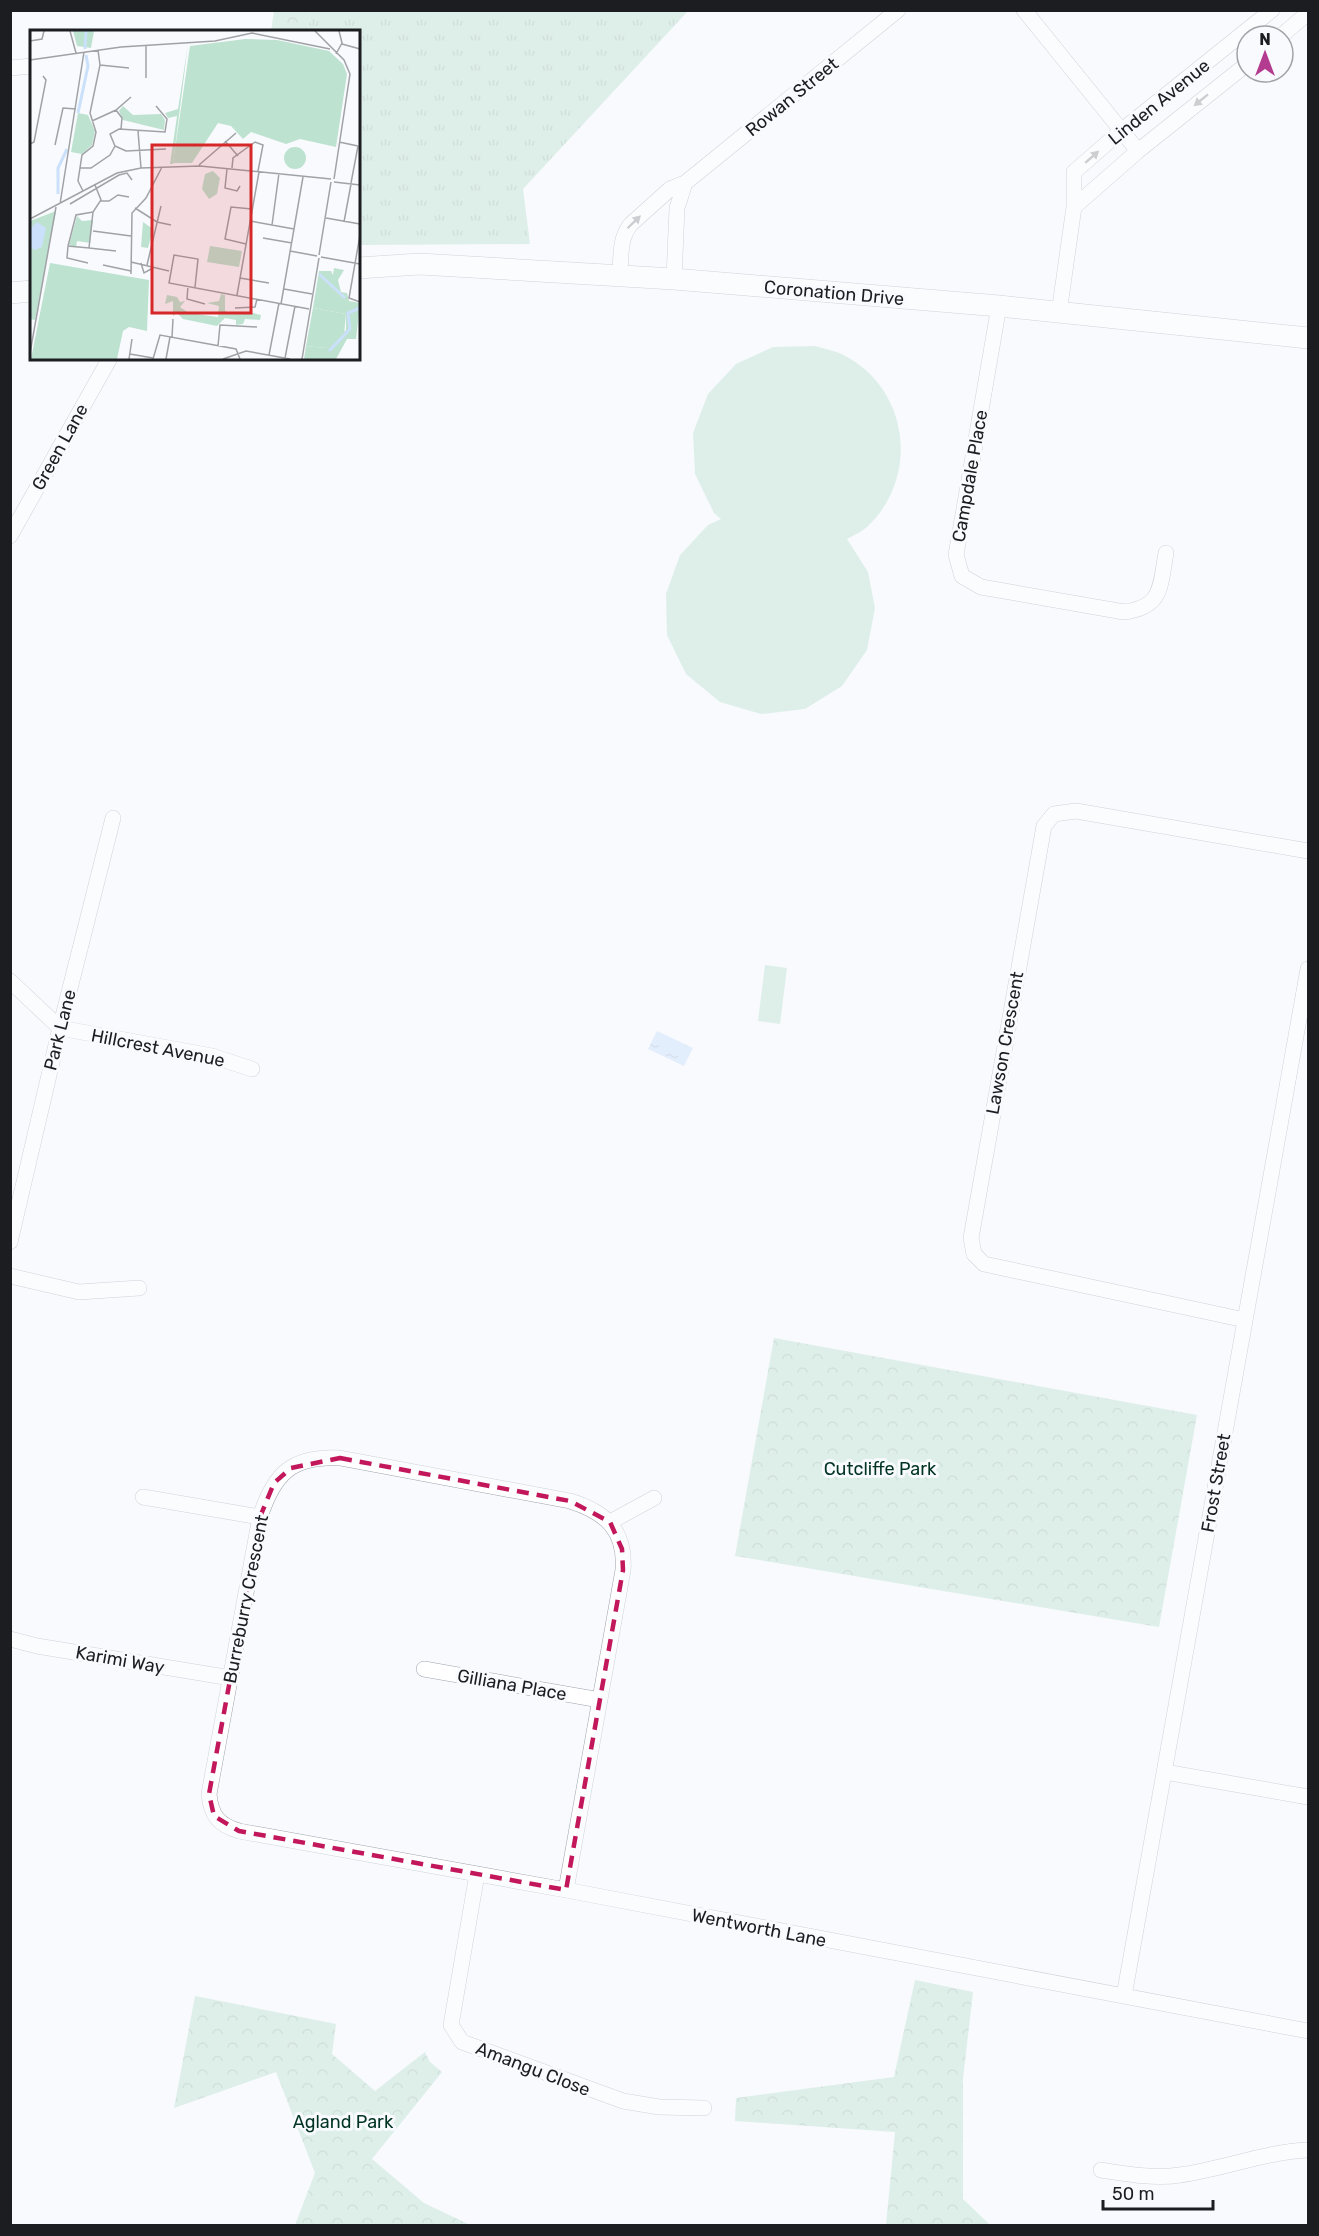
<svg xmlns="http://www.w3.org/2000/svg" width="1319" height="2236" font-family="Rubik,sans-serif">
	<style>
		.grass { fill: url(#grass-tufts) }
		.park { fill: url(#park-crowns) }
		.garden { fill: #bee2d0 }
		.water { fill: url(#water-ripples) }
		.lines { fill: none; stroke-linecap: round; stroke-linejoin: round }
		.street-casing { stroke: #9ea4ad; stroke-width: 16 }
		.secondary-casing { stroke: #9ea4ad; stroke-width: 22 }
		.street { stroke: #fff; stroke-width: 15 }
		.secondary { stroke: #fff; stroke-width: 21 }
		.oneway { fill: #98999b }
		.marked { fill: none; stroke: #c2185b; stroke-width: 4.5; stroke-dasharray: 12 8; stroke-linejoin: round }
		.labels { text-anchor: middle; dominant-baseline: central; stroke-width: 6; stroke-linejoin: round; paint-order: stroke }
		.street-label { font-size: 18px; fill: #1b1d21; stroke: #f8fafe }
		.park-label { font-size: 18px; fill: #032; stroke: #f8fafe }
		.inset-river { fill: none; stroke: #cbe0fa; stroke-width: 3 }
		.inset-road { fill: none; stroke: #a0a2a6; stroke-width: 1.5 }
		.view { fill: #d62828; fill-opacity: 0.15; stroke: #d62828; stroke-width: 3 }
		.inset-edge { fill: none; stroke: #1b1d21; stroke-width: 3 }
	</style>
	<defs>
		<pattern id="grass-tufts" width="24" height="20" patternUnits="userSpaceOnUse" patternTransform="scale(1.5)"><rect width="24" height="20" fill="#bee2d0"/><path d="M3 7l-1-3M5 7V3M7 7l1-3M15 17l-1-3M17 17v-4M19 17l1-3" fill="none" stroke="#a3c1b2"/></pattern>
		<pattern id="park-crowns" width="20" height="18" patternUnits="userSpaceOnUse" patternTransform="scale(1.5)"><rect width="20" height="18" fill="#bee2d0"/><path d="M2 6a3 3 0 1 1 6 0M12 15a3 3 0 1 1 6 0" fill="none" stroke="#a3c1b2"/></pattern>
		<pattern id="water-ripples" width="26" height="14" patternUnits="userSpaceOnUse" patternTransform="scale(1.5)"><rect width="26" height="14" fill="#cbe0fa"/><path d="M2 4q2-2 4 0t4 0M15 11q2-2 4 0t4 0" fill="none" stroke="#aec0d6"/></pattern>
	</defs>
	<rect width="100%" height="100%" fill="#f8fafe"/>
	<!-- grass -->
	<path class="grass" d="M 311,11 L 311,10 L 688,11 L 523,189 L 530,244 L 359,245 L 358,32 L 308,31 Z"/>
	<!-- park -->
	<path class="park" d="M 274,11 L 311,11 L 308,31 L 271,31 Z
		M 774,1338 L 1197,1415 L 1159,1627 L 735,1556 Z
		M 915,1980 L 973,1992 L 963,2079 L 963,2199 L 990,2225 L 886,2225 L 895,2132 L 735,2121 L 736,2098 L 894,2077 Z
		M 195,1996 L 336,2024 L 332,2054 L 375,2091 L 425,2052 L 430,2062 L 442,2072 L 372,2159 L 424,2203 L 470,2225 L 295,2225 L 315,2173 L 276,2072 L 174,2108 Z"/>
	<!-- garden -->
	<path class="garden" d="M 815,346 C 826,349 840,352 849,358 C 909,393 918,476 870,524 C 864,531 854,535 847,539 L 868,572 L 875,608 L 867,650 L 842,686 L 805,709 L 761,714 L 720,702 L 686,674 L 667,635 L 666,594 L 680,555 L 708,525 L 721,519 L 714,513 L 695,474 L 693,433 L 708,394 L 736,364 L 773,347 Z
		M 765,965 L 787,968 L 780,1024 L 758,1021 Z"/>
	<!-- water -->
	<path class="water" d="M 657,1031 L 693,1048 L 684,1066 L 648,1049 Z"/>
	<g class="lines">
		<defs>
			<path id="street" d="M 1024,10 L 1138,151
				M 1281,36 L 1308,13
				M 10,68 L 32,66
				M 1074,207 L 1138,151 L 1247,64
				M 620,276 C 621,259 619,238 631,224 L 670,189 L 685,183 L 898,10
				M 674,279 L 677,208 L 685,183
				M 999,306 L 956,555 L 962,576 L 981,587 L 1124,612 C 1163,607 1160,586 1166,553
				M 1059,313 L 1074,207 L 1074,172 L 1121,131 L 1272,10
				M 10,536 L 110,358
				M 10,981 L 60,1028 L 212,1056 L 252,1069
				M 10,1242 L 60,1028 L 113,818
				M 10,1276 L 79,1292 L 139,1288
				M 1245,1320 L 984,1264 L 974,1254 L 971,1238 L 1044,826 L 1054,814 L 1076,811 L 1308,851
				M 143,1497 L 260,1517
				M 610,1522 L 654,1498
				M 10,1639 L 37,1646 L 231,1678
				M 424,1669 L 600,1700
				M 1165,1772 L 1308,1797
				M 477,1874 L 451,2025 L 462,2042 L 623,2101 L 659,2107 L 704,2108
				M 566,1890 L 623,1570 C 626,1531 606,1512 570,1501 L 340,1458 C 291,1456 274,1474 260,1517 L 209,1794 C 211,1816 219,1825 239,1831 L 566,1890 L 1308,2031
				M 1124,1996 L 1308,969
				M 1101,2170 C 1127,2174 1154,2179 1180,2175 C 1224,2169 1264,2152 1308,2150"/>
			<path id="secondary" d="M 358,268 L 420,264 L 674,279 L 999,306 L 1308,338
				M 10,293 L 32,291"/>
		</defs>
		<!-- street casing -->
		<use href="#street" class="street-casing"/>
		<!-- secondary casing -->
		<use href="#secondary" class="secondary-casing"/>
		<!-- street -->
		<use href="#street" class="street"/>
		<!-- secondary -->
		<use href="#secondary" class="secondary"/>
	</g>
	<!-- one-way arrows -->
	<defs><path id="oneway-solid" d="M-6-.8H1V-3.2L6.5 0L1 3.2V.8H-6Z" transform="scale(1.5)"/></defs>
	<g class="oneway">
		<use href="#oneway-solid" transform="translate(1201 100) rotate(141)"/>
		<use href="#oneway-solid" transform="translate(1092 157) rotate(-41)"/>
		<use href="#oneway-solid" transform="translate(634 222) rotate(-44)"/>
	</g>
	<!-- marked area -->
	<path d="M0 0H1319V2236H0ZM 340,1458 L 570,1501 L 610,1522 L 622,1549 L 623,1570 L 566,1890 L 239,1831 L 214,1816 L 209,1794 L 260,1517 L 274,1483 L 291,1468 Z" fill="#f8fafe" fill-opacity=".55" fill-rule="evenodd"/>
	<path class="marked" d="M 340,1458 L 570,1501 L 610,1522 L 622,1549 L 623,1570 L 566,1890 L 239,1831 L 214,1816 L 209,1794 L 260,1517 L 274,1483 L 291,1468 Z"/>
	<g class="labels">
		<!-- street labels -->
		<g class="street-label">
			<text transform="translate(792 97) rotate(-39)">Rowan Street</text>
			<text transform="translate(1159 102) rotate(-39)">Linden Avenue</text>
			<text transform="translate(834 293) rotate(5)">Coronation Drive</text>
			<text transform="translate(60 447) rotate(-61)">Green Lane</text>
			<text transform="translate(970 476) rotate(-80)">Campdale Place</text>
			<text transform="translate(60 1030) rotate(-76)">Park Lane</text>
			<text transform="translate(1005 1043) rotate(-80)">Lawson Crescent</text>
			<text transform="translate(158 1048) rotate(11)">Hillcrest Avenue</text>
			<text transform="translate(1216 1483) rotate(-80)">Frost Street</text>
			<text transform="translate(246 1599) rotate(-79)">Burreburry Crescent</text>
			<text transform="translate(120 1660) rotate(10)">Karimi Way</text>
			<text transform="translate(512 1685) rotate(10)">Gilliana Place</text>
			<text transform="translate(759 1928) rotate(11)">Wentworth Lane</text>
			<text transform="translate(533 2069) rotate(21)">Amangu Close</text>
		</g>
		<!-- park labels -->
		<g class="park-label">
			<text x="880" y="1469">Cutcliffe Park</text>
			<text x="343" y="2122">Agland Park</text>
		</g>
	</g>
	<!-- overview -->
	<g transform="translate(30 30)">
		<rect width="330" height="330" fill="#f8fafe"/>
		<path d="M 215,9 L 247,10 L 299,21 L 313,34 L 317,44 L 306,117 L 270,109 L 256,114 L 221,102 L 213,109 L 201,96 L 188,93 L 162,133 L 143,133 L 160,16 ZM 20,233 L 119,250 L 117,301 L 99,297 L 93,301 L 87,329 L 1,329 Z" fill="#bee2d0"/>
		<path d="M 222,9 L 227,19 L 224,34 L 227,47 L 222,51 L 224,43 L 217,37 L 223,22 L 219,13 L 209,16 ZM 238,14 L 249,25 L 247,29 L 250,26 L 274,32 L 255,44 L 251,42 L 244,56 L 233,64 L 240,64 L 277,40 L 251,72 L 246,66 L 231,67 L 236,77 L 242,77 L 241,71 L 249,73 L 236,85 L 231,75 L 231,79 L 220,83 L 219,68 L 222,54 L 228,66 L 235,52 L 233,44 L 248,42 L 247,29 ZM 167,16 L 193,51 L 215,70 L 199,65 L 177,39 L 172,39 L 175,45 L 181,45 L 176,48 L 180,57 L 173,59 L 174,48 L 169,49 L 166,57 ZM 183,17 L 190,19 L 200,31 L 197,38 L 205,38 L 214,48 L 214,61 L 206,51 L 208,47 L 191,37 L 193,29 L 188,32 L 179,22 Z" fill="#bee2d0"/>
		<path d="M 43,1 L 64,1 L 61,18 L 47,16 ZM 158,14 L 143,134 L 140,134 L 147,86 L 138,88 L 135,83 L 148,79 ZM 93,76 L 103,85 L 131,84 L 135,90 L 134,100 L 93,90 L 89,81 ZM 48,83 L 58,85 L 65,101 L 62,115 L 52,124 L 41,122 ZM 26,181 L 5,290 L 0,289 L 0,191 ZM 47,186 L 52,191 L 63,190 L 60,213 L 47,211 L 46,217 L 39,215 ZM 113,192 L 123,199 L 118,218 L 111,217 ZM 180,216 L 212,221 L 209,237 L 177,232 ZM 304,238 L 314,240 L 308,250 L 311,262 L 317,263 L 319,271 L 330,273 L 326,309 L 317,309 L 306,329 L 274,329 L 276,316 L 296,318 L 316,300 L 316,284 L 283,278 L 289,241 L 301,241 L 303,245 ZM 191,264 L 195,265 L 195,280 L 198,284 L 223,283 L 231,285 L 230,290 L 215,289 L 213,294 L 206,295 L 206,290 L 195,288 L 187,296 L 153,289 L 147,283 L 143,286 L 143,271 L 135,274 L 137,265 L 147,267 L 150,272 L 155,271 L 150,277 L 159,283 L 188,287 L 189,276 L 177,273 L 189,271 Z" fill="#bee2d0"/>
		<path d="M254 128a11 11 0 1 1 22 0a11 11 0 1 1-22 0ZM 183,141 L 190,148 L 187,164 L 179,169 L 172,159 L 175,144 ZM 283,278 L 316,284 L 314,305 L 296,318 L 276,316 Z" fill="#bee2d0"/>
		<path d="M 7,192 L 16,198 L 12,217 L 5,220 L 0,217 L 0,199 Z" fill="#cbe0fa"/>
		<path class="inset-river" d="M 55,19 L 56,1M 48,83 L 58,36 L 56,25M 28,164 L 28,138 L 37,119M 289,244 L 315,268M 299,321 L 320,299 L 318,283 L 330,278"/>
		<path class="inset-road" d="M 40,1 L 46,23M 285,1 L 314,30 L 320,44 L 304,149M 0,11 L 12,9 L 14,1M 312,14 L 330,19M 116,16 L 116,48M 306,24 L 312,13 L 309,1M 0,30 L 91,17 L 185,11 L 222,3 L 300,19M 70,35 L 99,38M 86,80 L 92,88 L 91,99M 62,91 L 86,80 L 101,67M 108,101 L 111,138M 195,111 L 208,126M 309,112 L 328,116M 0,114 L 4,112 L 16,50 L 13,46M 25,115 L 33,78 L 46,79M 85,116 L 80,104 L 89,99 L 135,102 L 137,89 L 126,76M 85,116 L 96,121 L 136,119M 169,135 L 206,103M 50,138 L 61,138 L 80,125 L 85,116M 202,138 L 203,128 L 225,112 L 233,115 L 228,141M 197,139 L 195,158 L 207,161 L 210,156M 304,152 L 330,155M 321,153 L 328,116M 53,161 L 48,151 L 52,125 L 63,116 L 66,102 L 60,83 L 70,35 L 68,20M 70,171 L 79,171 L 88,165 L 99,167M 30,174 L 54,22M 40,174 L 89,145 L 97,143 L 102,150M 105,178 L 127,192 L 141,195M 63,182 L 46,185 L 38,216 L 59,218 L 63,182 L 71,170 L 65,155M 296,188 L 330,194M 0,189 L 87,143 L 111,138 L 170,136 L 301,149M 220,191 L 264,199M 314,192 L 321,154M 242,195 L 249,143M 63,201 L 101,206M 330,205 L 319,268 L 330,272M 233,208 L 262,213M 216,214 L 195,209 L 201,177 L 222,179M 38,216 L 37,228 L 58,233M 59,218 L 86,221M 260,221 L 287,226M 289,225 L 301,152M 291,227 L 330,234M 101,232 L 139,241M 111,233 L 114,243 L 123,238M 73,235 L 101,241M 117,235 L 131,176M 101,244 L 102,183 L 116,168 L 132,137M 210,248 L 239,253M 158,256 L 157,269 L 175,274M 165,257 L 168,229 L 144,225 L 139,253 L 279,279M 254,259 L 282,264M 207,265 L 229,142M 251,274 L 273,147M 205,278 L 225,277 L 227,269M 142,307 L 143,289M 188,316 L 190,295 L 227,297M 0,323 L 26,177M 100,324 L 123,328M 239,325 L 249,273M 255,328 L 265,276M 99,329 L 102,309M 123,329 L 130,305 L 206,319 L 210,329M 136,329 L 140,307M 193,329 L 216,321 L 260,329M 272,329 L 289,228"/>
		<path class="view" d="M 122,115 L 221,115 L 221,283 L 122,283 Z"/>
		<rect width="330" height="330" class="inset-edge"/>
	</g>
	<!-- border -->
	<rect width="1319" height="2236" fill="none" stroke="#1b1d21" stroke-width="24"/>
	<!-- north arrow -->
	<g transform="translate(1265 54)"><circle r="28" fill="#f8fafe" stroke="#a0a2a6" stroke-width="1.5"/>
	<path d="M0-4.5L10 22L0 15L-10 22Z" fill="#b43c90"/>
	<text y="-9" font-size="16" font-weight="bold" text-anchor="middle" fill="#1b1d21">N</text>
	</g>
	<!-- scale -->
	<path d="M1103 2200v9h110v-9" fill="none" stroke="#1b1d21" stroke-width="3"/>
	<text x="1112" y="2200" font-size="18" fill="#1b1d21" stroke="#f8fafe" stroke-width="4.5" paint-order="stroke">50 m</text>
</svg>
